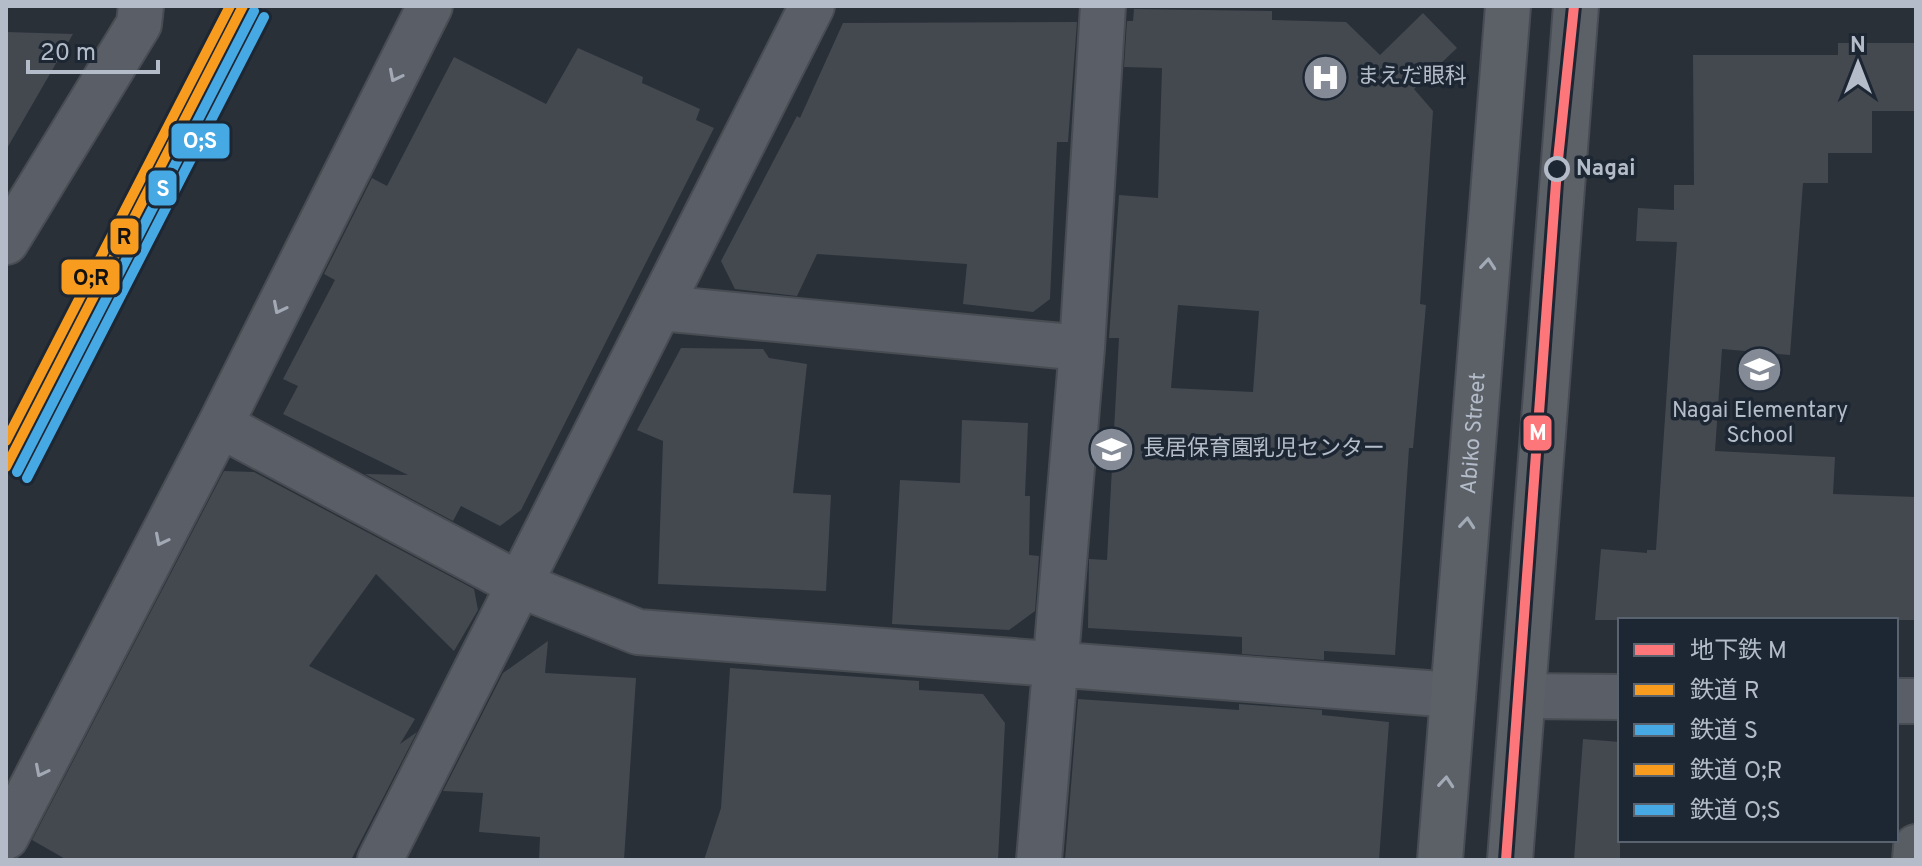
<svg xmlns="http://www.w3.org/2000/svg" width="1922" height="866" font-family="Overpass,'Noto Sans JP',sans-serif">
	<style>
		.building { fill: #444950; fill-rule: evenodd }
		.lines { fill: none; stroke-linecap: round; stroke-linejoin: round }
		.street-casing { stroke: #484c53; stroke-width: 48 }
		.secondary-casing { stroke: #484c53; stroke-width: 48 }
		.primary-casing { stroke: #484c55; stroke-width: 48 }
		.street { stroke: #5a5e66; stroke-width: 44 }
		.secondary { stroke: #595d64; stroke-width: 44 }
		.primary { stroke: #5c6168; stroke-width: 44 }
		.rail-1-casing { stroke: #1d2633; stroke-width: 16 }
		.rail-2-casing { stroke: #1d2633; stroke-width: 16 }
		.rail-3-casing { stroke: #1d2633; stroke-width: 16 }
		.rail-4-casing { stroke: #1d2633; stroke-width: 16 }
		.rail-1 { stroke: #f79c1f; stroke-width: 10 }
		.rail-2 { stroke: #46a9e4; stroke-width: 10 }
		.rail-3 { stroke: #f79c1f; stroke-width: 10 }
		.rail-4 { stroke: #46a9e4; stroke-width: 10 }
		.metro-1-casing { stroke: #1d2633; stroke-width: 16 }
		.metro-1 { stroke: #fc767a; stroke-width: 10 }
		.oneway { stroke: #a2a9b5 }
		.oneway2 { stroke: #a2aab6 }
		.stop-dot { fill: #1d2633; stroke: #b4bcc9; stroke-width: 4 }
		.labels { text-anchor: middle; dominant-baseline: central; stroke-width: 7; stroke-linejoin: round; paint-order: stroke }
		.poi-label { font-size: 22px; fill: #b4bcc9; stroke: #1d2633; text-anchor: start }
		.stop-label { font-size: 22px; font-weight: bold; fill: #b4bcc9; stroke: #1d2633; text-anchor: start }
		.street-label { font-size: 22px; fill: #b4bcc9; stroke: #1d2633 }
		.line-badge { stroke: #1d2633; stroke-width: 3 }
		.badge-label { font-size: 22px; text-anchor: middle; font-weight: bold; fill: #fff }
		.pale-badge-label { font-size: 22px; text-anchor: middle; font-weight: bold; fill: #111 }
	</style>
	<rect width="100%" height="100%" fill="#2a3038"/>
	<!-- building -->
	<path class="building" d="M 1134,9 L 1272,11 L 1272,20 L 1346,22 L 1380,55 L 1423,13 L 1457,48 L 1414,89 L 1433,111 L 1420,304 L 1426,305 L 1413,448 L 1409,448 L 1395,655 L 1324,651 L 1324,660 L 1242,654 L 1242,637 L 1088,628 L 1089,559 L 1107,560 L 1119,338 L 1109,338 L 1119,195 L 1158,198 L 1162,68 L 1124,67 L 1127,21 L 1133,21 ZM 1178,305 L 1259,311 L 1253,392 L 1171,388 Z
		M 1077,22 L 1068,142 L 1057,142 L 1050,299 L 1033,312 L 963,304 L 967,264 L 817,254 L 797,296 L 735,289 L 721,261 L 797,116 L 800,118 L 843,23 Z
		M 6,32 L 73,34 L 6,150 Z
		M 1838,43 L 1916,43 L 1916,111 L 1872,111 L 1872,153 L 1828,153 L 1828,183 L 1803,183 L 1790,355 L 1722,349 L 1715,451 L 1835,457 L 1833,494 L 1916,497 L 1916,620 L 1595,620 L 1601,549 L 1647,553 L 1647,550 L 1656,550 L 1677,242 L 1636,241 L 1638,208 L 1674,210 L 1674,185 L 1694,185 L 1693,55 L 1838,55 Z
		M 578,48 L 643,77 L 642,83 L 700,109 L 696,120 L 714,128 L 521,510 L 500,526 L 461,506 L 453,521 L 365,474 L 408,475 L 283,414 L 298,386 L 283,379 L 335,280 L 324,274 L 372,178 L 387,186 L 454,57 L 546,104 Z
		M 681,348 L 763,349 L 769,358 L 807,364 L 793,493 L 831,495 L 826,591 L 658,584 L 663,441 L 637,430 Z
		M 962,420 L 1028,423 L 1025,496 L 1030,496 L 1029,555 L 1039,556 L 1035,611 L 1009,630 L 892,624 L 900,480 L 960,483 Z
		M 224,471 L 254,472 L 474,589 L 478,610 L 454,651 L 376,574 L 309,666 L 415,719 L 400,744 L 417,732 L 351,860 L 67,860 L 32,840 Z
		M 548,641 L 545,673 L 636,678 L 624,860 L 539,860 L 540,837 L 479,832 L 483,793 L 443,791 L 503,673 Z
		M 730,668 L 919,681 L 919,690 L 983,694 L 1005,723 L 998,860 L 704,860 L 721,808 Z
		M 1078,699 L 1239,710 L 1239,704 L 1322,710 L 1322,715 L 1389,722 L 1379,860 L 1065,860 Z
		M 1583,739 L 1620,742 L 1620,860 L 1574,860 Z"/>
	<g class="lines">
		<defs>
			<path id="street" d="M 6,242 L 139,24 L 141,6
				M 661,308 L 1082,348
				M 220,425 L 520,585 L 638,632 L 1453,695
				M 1523,696 L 1620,697
				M 1896,701 L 1916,701
				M 6,837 L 220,425 L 430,6
				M 380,860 L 812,6
				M 1039,860 L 1082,348 L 1103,6"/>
			<path id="secondary" d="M 1915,860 L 1916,847"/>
			<g id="primary">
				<path id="s1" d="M 1440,860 L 1508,6"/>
				<path d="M 1510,860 L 1576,6"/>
			</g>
		</defs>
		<!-- street casing -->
		<use href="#street" class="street-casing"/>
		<!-- secondary casing -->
		<use href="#secondary" class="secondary-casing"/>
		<!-- primary casing -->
		<use href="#primary" class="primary-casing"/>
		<!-- street -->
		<use href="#street" class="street"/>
		<!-- secondary -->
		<use href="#secondary" class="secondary"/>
		<!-- primary -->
		<use href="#primary" class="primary"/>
		<defs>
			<path id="rail-1" d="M 6,467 L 243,6"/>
			<path id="rail-2" d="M 17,472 L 254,11"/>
			<path id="rail-3" d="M 6,441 L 230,6"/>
			<path id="rail-4" d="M 27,478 L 264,17"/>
		</defs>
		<!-- rail-1 casing -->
		<use href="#rail-1" class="rail-1-casing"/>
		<!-- rail-2 casing -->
		<use href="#rail-2" class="rail-2-casing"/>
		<!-- rail-3 casing -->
		<use href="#rail-3" class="rail-3-casing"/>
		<!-- rail-4 casing -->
		<use href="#rail-4" class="rail-4-casing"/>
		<!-- rail-1 -->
		<use href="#rail-1" class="rail-1"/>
		<!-- rail-2 -->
		<use href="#rail-2" class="rail-2"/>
		<!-- rail-3 -->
		<use href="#rail-3" class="rail-3"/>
		<!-- rail-4 -->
		<use href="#rail-4" class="rail-4"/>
		<defs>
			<path id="metro-1" d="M 1506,860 L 1557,169 L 1574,6"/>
		</defs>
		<!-- metro-1 casing -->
		<use href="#metro-1" class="metro-1-casing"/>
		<!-- metro-1 -->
		<use href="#metro-1" class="metro-1"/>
	</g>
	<!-- one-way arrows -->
	<defs><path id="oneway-chevron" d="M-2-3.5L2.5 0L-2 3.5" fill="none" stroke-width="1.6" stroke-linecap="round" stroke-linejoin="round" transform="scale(2)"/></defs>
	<g class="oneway">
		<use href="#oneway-chevron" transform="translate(395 76) rotate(117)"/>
		<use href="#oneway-chevron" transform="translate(279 308) rotate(117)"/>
		<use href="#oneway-chevron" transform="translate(161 540) rotate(117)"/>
		<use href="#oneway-chevron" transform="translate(41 771) rotate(117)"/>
	</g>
	<g class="oneway2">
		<use href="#oneway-chevron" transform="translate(1488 264) rotate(-85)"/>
		<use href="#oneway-chevron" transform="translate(1467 523) rotate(-85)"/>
		<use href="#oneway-chevron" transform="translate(1446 782) rotate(-85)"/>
	</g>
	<!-- icons -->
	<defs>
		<symbol id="hospital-disc" viewBox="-11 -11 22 22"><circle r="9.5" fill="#848b96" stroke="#1d2633"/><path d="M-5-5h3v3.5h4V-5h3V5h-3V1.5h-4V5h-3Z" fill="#fff"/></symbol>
		<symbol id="school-disc" viewBox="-11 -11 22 22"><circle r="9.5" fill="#848b96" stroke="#1d2633"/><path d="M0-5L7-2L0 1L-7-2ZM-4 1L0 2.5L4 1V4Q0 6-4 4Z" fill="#fff"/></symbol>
	</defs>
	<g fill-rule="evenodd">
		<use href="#hospital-disc" x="1300" y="52" width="51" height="51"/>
		<use href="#school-disc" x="1734" y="344" width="51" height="51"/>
		<use href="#school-disc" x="1086" y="424" width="51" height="51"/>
	</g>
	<!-- markers -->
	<circle class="stop-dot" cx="1557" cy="169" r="11"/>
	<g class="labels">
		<!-- poi labels -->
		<g class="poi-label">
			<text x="1357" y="77">まえだ眼科</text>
			<text x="1760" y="411" text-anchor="middle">Nagai Elementary<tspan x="1760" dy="25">School</tspan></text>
			<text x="1143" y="449">長居保育園乳児センター</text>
		</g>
		<!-- stop labels -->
		<g class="stop-label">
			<text x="1576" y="169">Nagai</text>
		</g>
		<!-- street labels -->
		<g class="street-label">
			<text stroke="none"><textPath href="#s1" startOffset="428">Abiko Street</textPath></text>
		</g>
	</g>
	<g class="line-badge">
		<rect x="170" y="122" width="61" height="38" rx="8" fill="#46a9e4"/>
		<rect x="147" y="169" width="31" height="38" rx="8" fill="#46a9e4"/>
		<rect x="109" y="217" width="31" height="39" rx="8" fill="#f79c1f"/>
		<rect x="60" y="258" width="61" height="38" rx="8" fill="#f79c1f"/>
		<rect x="1522" y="414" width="31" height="38" rx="8" fill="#fc767a"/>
	</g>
	<g class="badge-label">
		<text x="200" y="148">O;S</text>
		<text x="163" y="196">S</text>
		<text x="1538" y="440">M</text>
	</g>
	<g class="pale-badge-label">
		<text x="124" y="244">R</text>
		<text x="91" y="285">O;R</text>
	</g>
	<!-- border -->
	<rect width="1922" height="866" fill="none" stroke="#b4bcc9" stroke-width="16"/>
	<!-- legend -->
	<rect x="1618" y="618" width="280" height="224" fill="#1d2633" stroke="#59626f" stroke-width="2"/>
	<rect x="1634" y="644" width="40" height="12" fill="#fc767a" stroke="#59626f" stroke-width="2"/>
	<text x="1690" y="658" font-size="24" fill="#b4bcc9">地下鉄 M</text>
	<rect x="1634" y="684" width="40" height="12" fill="#f79c1f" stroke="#59626f" stroke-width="2"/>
	<text x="1690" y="698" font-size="24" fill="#b4bcc9">鉄道 R</text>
	<rect x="1634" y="724" width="40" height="12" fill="#46a9e4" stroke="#59626f" stroke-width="2"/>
	<text x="1690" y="738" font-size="24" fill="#b4bcc9">鉄道 S</text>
	<rect x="1634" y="764" width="40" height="12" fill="#f79c1f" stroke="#59626f" stroke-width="2"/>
	<text x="1690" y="778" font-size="24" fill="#b4bcc9">鉄道 O;R</text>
	<rect x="1634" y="804" width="40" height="12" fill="#46a9e4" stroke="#59626f" stroke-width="2"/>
	<text x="1690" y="818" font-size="24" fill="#b4bcc9">鉄道 O;S</text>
	<!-- north arrow -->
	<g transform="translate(1858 64)" stroke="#1d2633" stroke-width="6" paint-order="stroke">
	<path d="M0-6L14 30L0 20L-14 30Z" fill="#b4bcc9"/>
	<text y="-12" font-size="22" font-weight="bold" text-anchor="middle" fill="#b4bcc9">N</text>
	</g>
	<!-- scale -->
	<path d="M28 60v12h130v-12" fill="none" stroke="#b4bcc9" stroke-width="4"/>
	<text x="40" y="60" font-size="24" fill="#b4bcc9" stroke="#1d2633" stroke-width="6" paint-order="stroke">20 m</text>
</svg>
